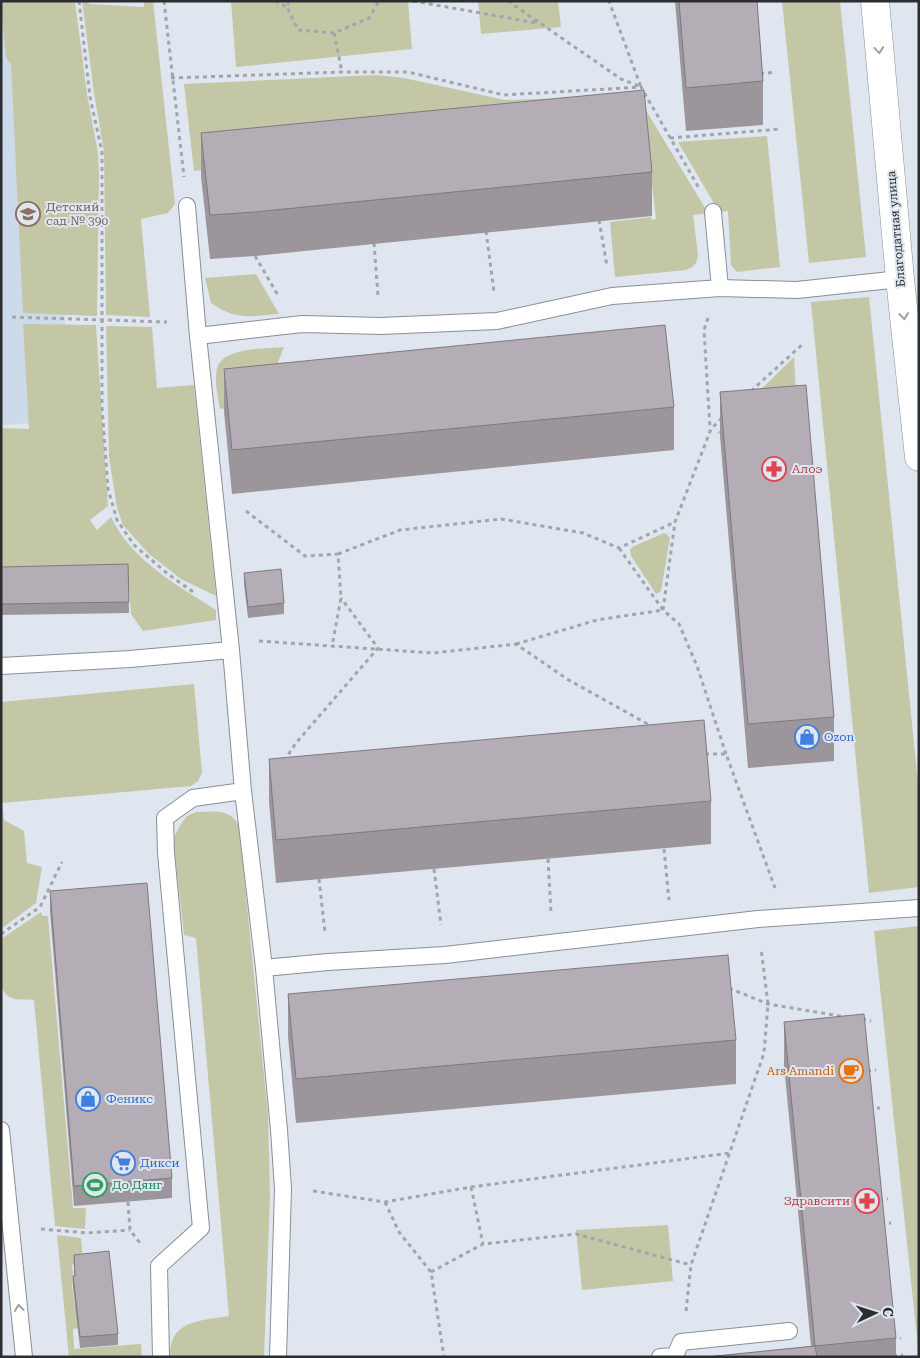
<svg xmlns="http://www.w3.org/2000/svg" width="920" height="1358" font-family="'Roboto Serif',serif">
	<style>
		.built { fill: #cddae9 }
		.green { fill: #c4c7a6 }
		.lines { fill: none; stroke-linecap: round; stroke-linejoin: round }
		.lane-casing { stroke: #888f97; stroke-width: 18 }
		.primary-casing { stroke: #888f97; stroke-width: 29 }
		.path { stroke: #a1a6ad; stroke-width: 3; stroke-dasharray: 4 4; stroke-linecap: butt }
		.lane { stroke: #fff; stroke-width: 16 }
		.primary { stroke: #fff; stroke-width: 28 }
		.wall { fill: #9c959c }
		.building { fill: #b5adb5; stroke: #7f797f }
		.oneway { stroke: #a0a0a2 }
		.labels { text-anchor: middle; dominant-baseline: central; stroke-width: 4; stroke-linejoin: round; paint-order: stroke }
		.education-label { font-size: 12px; fill: #785e54; stroke: #dfe6ef; text-anchor: start }
		.street-label { font-size: 12px; fill: #2b2d31; stroke: #dfe6ef }
		.health-label { font-size: 12px; fill: #be3a42; stroke: #dfe6ef; text-anchor: start }
		.shop-label { font-size: 12px; fill: #366cbe; stroke: #dfe6ef; text-anchor: start }
		.food-label { font-size: 12px; fill: #c56008; stroke: #dfe6ef; text-anchor: end }
		.leisure-label { font-size: 12px; fill: #27864d; stroke: #dfe6ef; text-anchor: start }
	</style>
	<rect width="100%" height="100%" fill="#dfe6ef"/>
	<!-- built -->
	<path class="built" d="M 37,6 L 74,421 L 1,425 L 1,7 Z"/>
	<!-- green -->
	<path class="green" d="M 2,1 L 75,1 L 87,94 L 98,153 L 99,174 L 97,316 L 23,313 L 11,65 L 6,57 L 1,6 Z
		M 82,1 L 89,1 L 89,4 L 144,7 L 144,1 L 153,1 L 175,204 L 168,213 L 141,219 L 150,317 L 106,315 L 104,152 L 94,93 Z
		M 231,1 L 408,1 L 412,49 L 236,67 Z
		M 478,1 L 558,1 L 561,27 L 481,34 Z
		M 782,1 L 840,1 L 866,257 L 809,263 Z
		M 376,75 L 404,78 L 505,100 L 565,98 L 641,102 L 708,213 L 693,215 L 698,255 C 697,264 694,267 686,270 L 615,277 L 610,222 L 651,217 L 652,220 L 656,219 L 646,132 L 194,171 L 184,84 Z
		M 767,136 L 780,267 L 737,272 L 731,265 L 728,211 L 719,212 L 678,142 Z
		M 256,274 L 279,314 C 249,316 237,321 211,303 L 205,278 Z
		M 869,297 L 919,793 L 919,887 L 869,893 L 811,302 Z
		M 23,324 L 96,325 L 108,506 L 90,520 L 97,530 L 111,517 C 131,560 177,585 216,610 L 216,620 L 143,631 L 131,614 L 128,570 L 1,576 L 1,428 L 29,429 Z
		M 106,326 L 152,327 L 157,388 L 194,385 L 216,596 L 181,579 L 149,554 L 123,525 L 117,508 L 109,457 Z
		M 284,347 L 261,405 L 220,409 C 218,397 214,380 217,369 C 222,347 265,349 284,347 Z
		M 794,357 L 798,426 L 716,434 Z
		M 664,533 L 667,534 L 670,538 L 661,591 L 656,594 L 631,556 L 630,550 L 632,547 Z
		M 194,684 L 202,773 L 198,781 L 191,786 L 2,803 L 4,820 L 24,831 L 27,863 L 42,867 L 36,903 L 1,929 L 1,702 Z
		M 196,812 C 214,812 230,808 239,826 L 268,1115 L 270,1197 L 264,1357 L 170,1357 C 169,1319 202,1321 229,1316 L 196,938 L 184,935 L 173,839 L 181,824 L 187,816 Z
		M 41,912 L 43,916 L 48,916 L 73,1208 L 86,1208 L 85,1229 L 55,1226 L 34,1000 C 20,999 8,1002 2,988 L 1,939 Z
		M 919,926 L 919,1357 L 874,931 Z
		M 668,1225 L 673,1281 L 582,1290 L 576,1230 Z
		M 57,1235 L 81,1238 L 83,1262 L 72,1265 L 74,1284 L 72,1285 L 75,1307 L 77,1307 L 79,1328 L 73,1329 L 74,1349 L 141,1344 L 142,1357 L 69,1357 Z"/>
	<g class="lines">
		<defs>
			<path id="lane" d="M 187,206 L 198,336 L 231,650 L 243,791 L 264,968 L 279,1130 L 283,1189 L 278,1357
				M 713,212 L 720,288
				M 198,336 L 302,324 L 381,326 L 497,321 L 612,296 L 720,288 L 797,290 L 900,279
				M 1,666 L 130,659 L 231,650
				M 264,968 L 328,962 L 445,955 L 758,919 L 919,908
				M 1,1130 L 24,1357
				M 161,1357 L 159,1266 L 201,1228 L 166,853 L 165,818 L 193,798 L 243,791
				M 660,1357 L 675,1356 L 681,1342 L 789,1331"/>
			<path id="primary" d="M 875,1 L 900,279 L 919,457"/>
		</defs>
		<!-- lane casing -->
		<use href="#lane" class="lane-casing"/>
		<!-- primary casing -->
		<use href="#primary" class="primary-casing"/>
		<!-- path -->
		<path class="path" d="M 79,1 L 90,97 L 102,152 L 102,406 L 108,489 L 117,520 L 134,545 L 168,574 L 196,594
			M 164,1 L 184,177
			M 275,1 L 287,7
			M 289,1 L 287,7 L 298,30 L 334,33 L 369,18 L 379,1
			M 413,1 L 537,23
			M 508,1 L 621,79 L 641,87 L 609,1
			M 334,33 L 342,72
			M 760,74 L 776,72
			M 171,78 L 342,72 L 408,72 L 504,95 L 641,87 L 699,188
			M 670,138 L 781,129
			M 599,220 L 607,266
			M 486,231 L 494,292
			M 374,243 L 378,296
			M 255,256 L 279,297
			M 12,317 L 167,322
			M 708,318 L 704,330 L 710,428
			M 751,391 L 804,343
			M 246,511 L 305,556 L 338,554 L 341,598 L 332,646
			M 619,548 L 663,610 L 679,624 L 697,666 L 726,754
			M 338,554 L 400,530 L 501,519 L 583,533 L 619,548 L 675,522
			M 663,610 L 675,522 L 711,429 L 722,418
			M 259,641 L 433,653 L 516,644 L 567,679 L 653,727
			M 516,644 L 597,620 L 663,610
			M 705,754 L 726,754 L 775,888
			M 284,761 L 296,743 L 378,648 L 341,598
			M 664,849 L 669,900
			M 548,859 L 551,913
			M 434,869 L 441,925
			M 319,879 L 325,933
			M 1,934 L 40,907 L 62,862
			M 729,988 L 768,1004 L 846,1017
			M 862,1019 L 871,1021
			M 867,1071 L 876,1070
			M 869,1109 L 880,1108
			M 471,1187 L 483,1244
			M 313,1191 L 385,1202 L 471,1187 L 730,1153
			M 879,1200 L 888,1199
			M 128,1202 L 130,1230 L 140,1243
			M 385,1202 L 399,1232 L 431,1272 L 444,1357
			M 881,1224 L 891,1223
			M 41,1229 L 87,1233 L 130,1230
			M 431,1272 L 483,1244 L 576,1234 L 691,1265
			M 686,1311 L 691,1265 L 764,1053 L 768,1004 L 761,948
			M 892,1339 L 901,1338
			M 893,1356 L 903,1355"/>
		<!-- lane -->
		<use href="#lane" class="lane"/>
		<!-- primary -->
		<use href="#primary" class="primary"/>
	</g>
	<!-- wall -->
	<path class="wall" d="M 675,1 L 757,1 L 763,81 L 763,125 L 686,131 Z
		M 201,133 L 652,172 L 652,216 L 255,256 L 210,259 L 201,176 Z
		M 224,369 L 674,407 L 674,450 L 232,494 L 224,412 Z
		M 720,392 L 834,717 L 834,761 L 748,768 L 720,436 Z
		M 128,564 L 129,613 L 1,615 L 1,567 Z
		M 244,573 L 284,603 L 284,614 L 248,618 L 244,584 Z
		M 269,759 L 711,801 L 711,844 L 276,883 L 269,802 Z
		M 50,891 L 172,1178 L 172,1198 L 74,1206 L 50,911 Z
		M 288,994 L 736,1040 L 736,1084 L 296,1123 L 288,1037 Z
		M 784,1022 L 896,1338 L 896,1357 L 706,1357 L 811,1346 L 784,1065 Z
		M 74,1255 L 118,1334 L 118,1345 L 80,1348 L 73,1287 L 73,1276 L 74,1276 Z"/>
	<!-- building -->
	<path class="building" d="M 679,1 L 757,1 L 763,81 L 686,88 Z
		M 644,90 L 652,172 L 255,212 L 210,215 L 201,133 Z
		M 665,325 L 674,407 L 232,450 L 224,369 Z
		M 806,385 L 834,717 L 748,724 L 720,392 Z
		M 128,564 L 129,602 L 1,604 L 1,567 Z
		M 281,569 L 284,603 L 248,607 L 244,573 Z
		M 704,720 L 711,801 L 276,840 L 269,759 Z
		M 147,883 L 172,1178 L 74,1186 L 50,891 Z
		M 728,955 L 736,1040 L 296,1079 L 288,994 Z
		M 864,1014 L 896,1338 L 815,1346 L 784,1022 Z
		M 109,1251 L 118,1334 L 80,1337 L 73,1276 L 75,1276 L 74,1255 Z
		M 815,1346 L 817,1357 L 706,1357 Z"/>
	<!-- one-way arrows -->
	<defs><path id="oneway-chevron" d="M-2-3.5L2.5 0L-2 3.5" fill="none" stroke-width="1.6" stroke-linecap="round" stroke-linejoin="round" transform="scale(1.25)"/></defs>
	<g class="oneway">
		<use href="#oneway-chevron" transform="translate(879 50) rotate(85)"/>
		<use href="#oneway-chevron" transform="translate(904 316) rotate(84)"/>
		<use href="#oneway-chevron" transform="translate(19 1308) rotate(-96)"/>
	</g>
	<!-- icons -->
	<defs>
		<symbol id="school-ring" viewBox="-11 -11 22 22"><circle r="9.5" fill="#dfe6ef" stroke="#8d6e63" stroke-width="1.5"/><path d="M0-5L7-2L0 1L-7-2ZM-4 1L0 2.5L4 1V4Q0 6-4 4Z" fill="#8d6e63"/></symbol>
		<symbol id="pharmacy-ring" viewBox="-11 -11 22 22"><circle r="9.5" fill="#dfe6ef" stroke="#e0444e" stroke-width="1.5"/><path d="M-2-6h4v4h4v4h-4v4h-4v-4h-4v-4h4Z" fill="#e0444e"/></symbol>
		<symbol id="shop-ring" viewBox="-11 -11 22 22"><circle r="9.5" fill="#dfe6ef" stroke="#3f7fe0" stroke-width="1.5"/><path d="M-5-2.5h2.3a2.7 3.5 0 0 1 5.4 0H5L5.5 6h-11ZM-1.5-2.5h3a1.5 2.3 0 0 0-3 0Z" fill="#3f7fe0"/></symbol>
		<symbol id="cafe-ring" viewBox="-11 -11 22 22"><circle r="9.5" fill="#dfe6ef" stroke="#e8710a" stroke-width="1.5"/><path d="M-5.5-4.5H6V0H3Q3 3.5 0 3.5H-2.5Q-5.5 3.5-5.5 0ZM3-3.2v2h1.7v-2ZM-6 4.5H4V6H-6Z" fill="#e8710a"/></symbol>
		<symbol id="supermarket-ring" viewBox="-11 -11 22 22"><circle r="9.5" fill="#dfe6ef" stroke="#3f7fe0" stroke-width="1.5"/><path d="M-6-5.5h2.5l.6 2H6L4.5 2H-2.5L-4.4-4H-6ZM-1.5 3.2a1.3 1.3 0 1 0 .1 0ZM3 3.2a1.3 1.3 0 1 0 .1 0Z" fill="#3f7fe0"/></symbol>
		<symbol id="stadium-ring" viewBox="-11 -11 22 22"><circle r="9.5" fill="#dfe6ef" stroke="#2e9e5b" stroke-width="1.5"/><path d="M0-5a6.5 5 0 1 0 0 10a6.5 5 0 1 0 0-10ZM-3.5-1.8h7v3.6h-7Z" fill="#2e9e5b"/></symbol>
	</defs>
	<g fill-rule="evenodd">
		<use href="#school-ring" x="14" y="200" width="28" height="28"/>
		<use href="#pharmacy-ring" x="760" y="455" width="28" height="28"/>
		<use href="#shop-ring" x="793" y="723" width="28" height="28"/>
		<use href="#cafe-ring" x="837" y="1057" width="28" height="28"/>
		<use href="#shop-ring" x="74" y="1085" width="28" height="28"/>
		<use href="#supermarket-ring" x="109" y="1149" width="28" height="28"/>
		<use href="#stadium-ring" x="81" y="1171" width="28" height="28"/>
		<use href="#pharmacy-ring" x="853" y="1187" width="28" height="28"/>
	</g>
	<g class="labels">
		<!-- education labels -->
		<g class="education-label">
			<text x="46" y="207">Детский<tspan x="46" dy="14">сад № 390</tspan></text>
		</g>
		<!-- street labels -->
		<g class="street-label">
			<text transform="translate(896 229) rotate(-95)">Благодатная улица</text>
		</g>
		<!-- health labels -->
		<g class="health-label">
			<text x="792" y="469">Алоэ</text>
			<text x="850" y="1201" text-anchor="end">Здравсити</text>
		</g>
		<!-- shop labels -->
		<g class="shop-label">
			<text x="824" y="737">Ozon</text>
			<text x="106" y="1099">Феникс</text>
			<text x="140" y="1163">Дикси</text>
		</g>
		<!-- food labels -->
		<g class="food-label">
			<text x="834" y="1071">Ars Amandi</text>
		</g>
		<!-- leisure labels -->
		<g class="leisure-label">
			<text x="112" y="1185">До Дянг</text>
		</g>
	</g>
	<!-- border -->
	<rect width="920" height="1358" fill="none" stroke="#2b2d31" stroke-width="5"/>
	<!-- north arrow -->
	<g transform="translate(875 1313) rotate(86)" stroke="#dfe6ef" stroke-width="4" paint-order="stroke">
	<path d="M0-4L9 19L0 12L-9 19Z" fill="#2b2d31"/>
	<text y="-8" font-size="14" font-weight="bold" text-anchor="middle" fill="#2b2d31">С</text>
	</g>
</svg>
